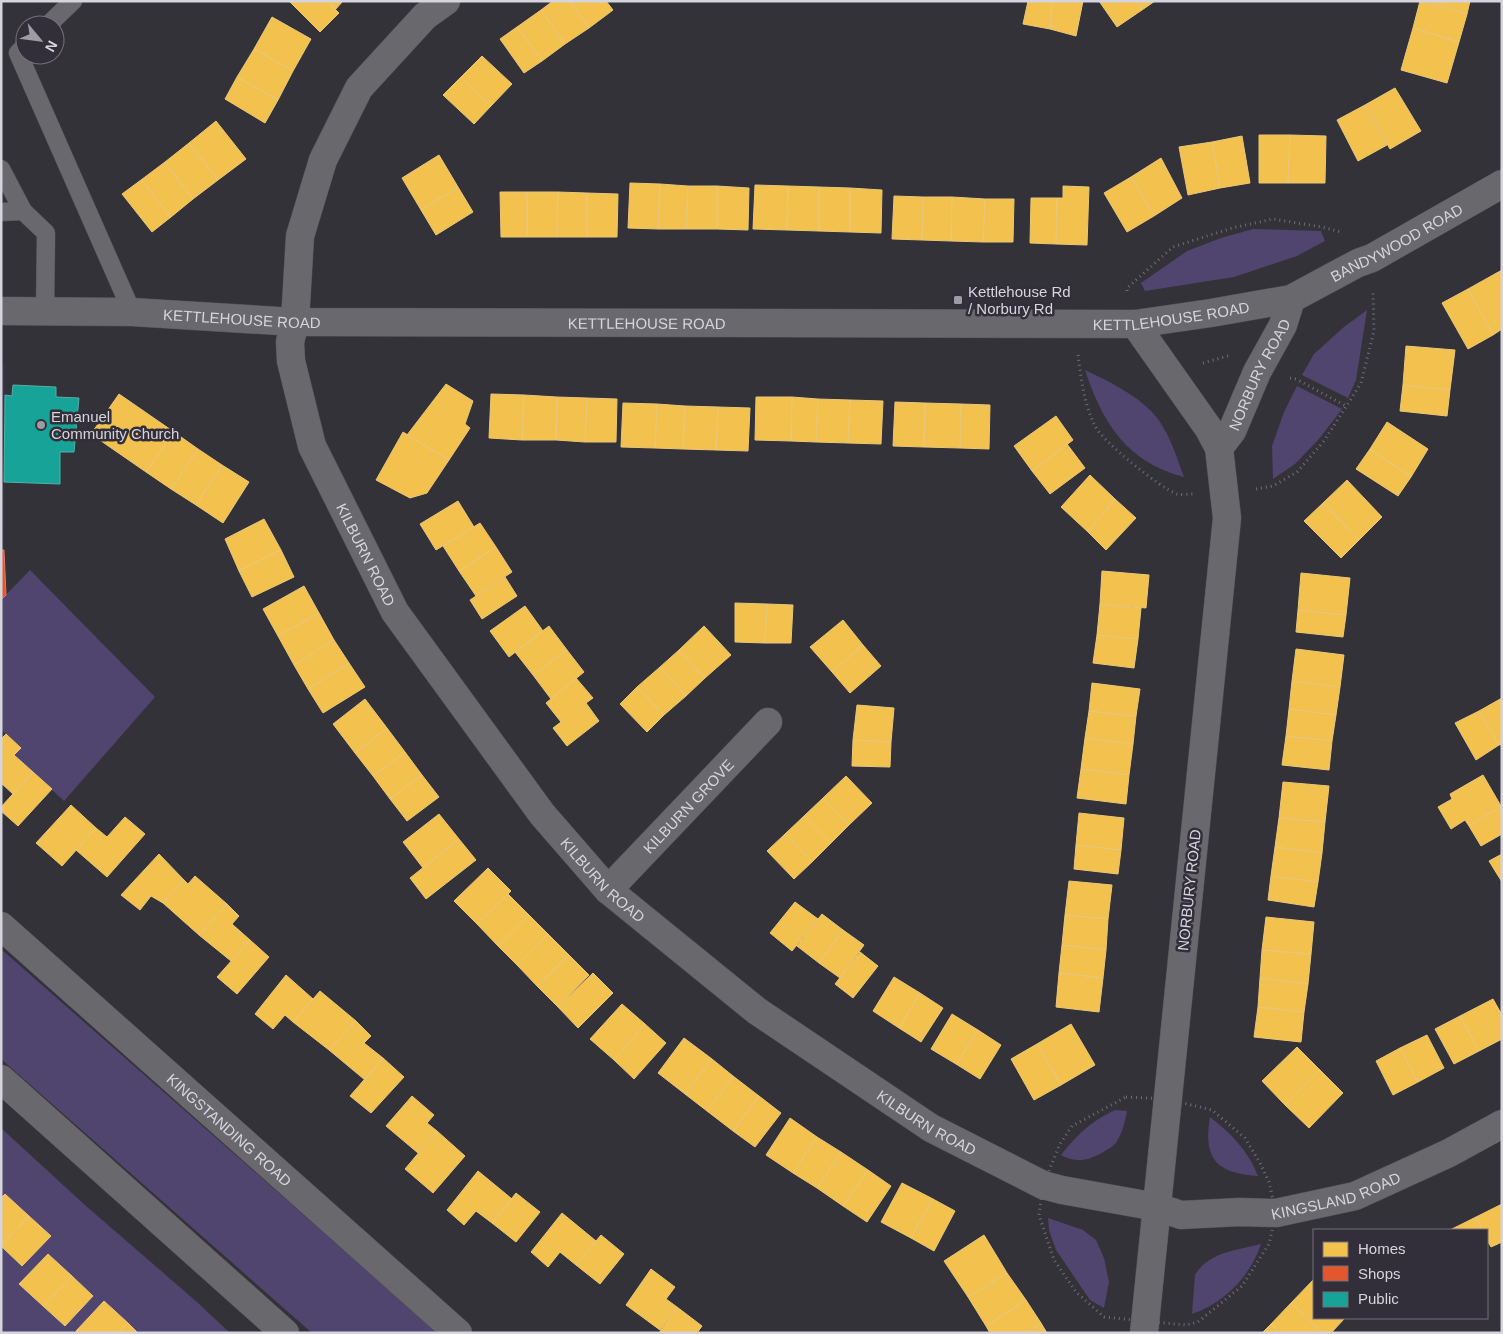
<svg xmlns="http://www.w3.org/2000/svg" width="1503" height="1334" font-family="Arial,sans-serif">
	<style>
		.built { fill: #393546 }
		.green { fill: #50456e }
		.homes { fill: #f2c14e; stroke: #eac779 }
		.shops { fill: #e4572e; stroke: #e07c62 }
		.public { fill: #17a398; stroke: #50b2ac }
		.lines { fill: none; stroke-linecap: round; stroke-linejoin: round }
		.lane-casing { stroke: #504f55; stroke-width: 19 }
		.street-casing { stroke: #504f55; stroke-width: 29 }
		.secondary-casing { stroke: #504f55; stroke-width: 29 }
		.path { stroke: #6f6e73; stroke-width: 3; stroke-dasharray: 1 4; stroke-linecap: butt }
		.lane { stroke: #69686d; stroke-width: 18 }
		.street { stroke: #69686d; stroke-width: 28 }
		.secondary { stroke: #69686d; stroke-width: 28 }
		.poi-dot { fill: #9d9ba3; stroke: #322f3b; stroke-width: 2 }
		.labels { text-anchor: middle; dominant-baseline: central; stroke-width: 5; stroke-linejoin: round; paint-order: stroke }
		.street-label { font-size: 15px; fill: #d6d4dc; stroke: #322f3b }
		.poi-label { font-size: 15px; fill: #d6d4dc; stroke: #322f3b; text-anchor: start }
	</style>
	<rect width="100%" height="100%" fill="#333238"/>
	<!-- built -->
	<path class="built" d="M 1,364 L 5,365 L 4,550 L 6,595 L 1,600 Z"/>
	<!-- green -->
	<path class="green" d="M 1253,229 L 1321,231 L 1325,241 L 1297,256 L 1234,277 L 1145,291 L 1141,283 L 1187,251 L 1221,238 Z
		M 1367,310 L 1356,380 L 1348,398 L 1302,375 L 1314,354 L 1344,327 Z
		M 1085,370 C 1108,381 1133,393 1151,411 C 1168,428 1176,455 1184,477 C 1127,462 1103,424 1085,370 Z
		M 1297,386 L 1342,409 L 1319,439 L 1295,464 L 1273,479 L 1272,446 L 1284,412 Z
		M 30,570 L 155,697 L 64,801 L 14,755 L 20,747 L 1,730 L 1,600 Z
		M 1,949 L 438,1333 L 312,1333 L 1,1059 Z
		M 1115,1110 L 1127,1111 C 1125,1122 1122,1135 1115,1144 C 1112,1147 1108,1149 1105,1151 C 1091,1160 1076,1164 1061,1155 C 1078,1134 1090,1122 1115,1110 Z
		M 1210,1117 C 1231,1133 1249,1152 1258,1176 C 1216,1173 1203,1159 1210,1117 Z
		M 1,1128 L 86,1206 L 197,1302 L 230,1333 L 1,1333 Z
		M 1048,1218 L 1083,1230 L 1096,1240 L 1104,1258 L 1109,1282 L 1104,1308 L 1090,1300 L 1056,1250 L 1049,1230 Z
		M 1261,1244 C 1250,1277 1224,1303 1192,1314 L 1195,1275 C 1208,1252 1238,1250 1261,1244 Z"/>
	<!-- homes -->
	<path class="homes" d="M 289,1 L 327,1 L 339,13 L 320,32 Z
		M 327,1 L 343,1 L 335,10 Z
		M 553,1 L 570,1 L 589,28 L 565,44 L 541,10 Z
		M 570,1 L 606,1 L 613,10 L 589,28 Z
		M 1028,1 L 1052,1 L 1050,29 L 1023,24 Z
		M 1052,1 L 1083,1 L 1076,36 L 1050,29 Z
		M 1099,1 L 1136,1 L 1142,10 L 1117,27 Z
		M 1136,1 L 1155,1 L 1142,10 Z
		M 1420,1 L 1467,14 L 1459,42 L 1413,28 Z
		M 1422,1 L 1470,1 L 1467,14 Z
		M 541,10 L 565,44 L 542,61 L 517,27 Z
		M 272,17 L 311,39 L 293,71 L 254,49 Z
		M 517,27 L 542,61 L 524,73 L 500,39 Z
		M 1413,28 L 1459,42 L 1447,83 L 1401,70 Z
		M 254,49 L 293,71 L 278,100 L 237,77 Z
		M 482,56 L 512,84 L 491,106 L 461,77 Z
		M 237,77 L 278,100 L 265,123 L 225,99 Z
		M 461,77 L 491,106 L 474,124 L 443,95 Z
		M 1395,88 L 1421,131 L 1390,149 L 1365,105 Z
		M 1365,105 L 1387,145 L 1358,161 L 1337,120 Z
		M 216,121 L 246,159 L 218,180 L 189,143 Z
		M 1259,135 L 1290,135 L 1288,183 L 1259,183 Z
		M 1290,135 L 1326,136 L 1325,183 L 1288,183 Z
		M 1242,136 L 1250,183 L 1220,188 L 1212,142 Z
		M 1212,142 L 1220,188 L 1188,195 L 1179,147 Z
		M 189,143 L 218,180 L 193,199 L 165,162 Z
		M 439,155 L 458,187 L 421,210 L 402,178 Z
		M 1161,158 L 1182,198 L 1154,216 L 1131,177 Z
		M 165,162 L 193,199 L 171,217 L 141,180 Z
		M 1131,177 L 1154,216 L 1127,232 L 1104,193 Z
		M 141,180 L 171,217 L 152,232 L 122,194 Z
		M 630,183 L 660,184 L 658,229 L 628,228 Z
		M 660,184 L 688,186 L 686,229 L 658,229 Z
		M 755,185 L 788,186 L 787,230 L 753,229 Z
		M 688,186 L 717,186 L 717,229 L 686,229 Z
		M 717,186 L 749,188 L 748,230 L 717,229 Z
		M 788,186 L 819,187 L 819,231 L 787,230 Z
		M 1063,186 L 1089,187 L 1087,245 L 1056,244 L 1057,198 L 1063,198 Z
		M 458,187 L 473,212 L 436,235 L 421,210 Z
		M 819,187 L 850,188 L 850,232 L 819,231 Z
		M 850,188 L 882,190 L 881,233 L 850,232 Z
		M 500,192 L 527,192 L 527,237 L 501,237 Z
		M 527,192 L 558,192 L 557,237 L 527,237 Z
		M 558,192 L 587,193 L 587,237 L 557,237 Z
		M 587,193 L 618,194 L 617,237 L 587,237 Z
		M 894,196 L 923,197 L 922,240 L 892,239 Z
		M 923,197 L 952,197 L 951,241 L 922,240 Z
		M 952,197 L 985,199 L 983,242 L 951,241 Z
		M 1031,198 L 1057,198 L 1056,244 L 1030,243 Z
		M 985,199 L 1014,199 L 1013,242 L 983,242 Z
		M 1502,270 L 1502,329 L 1493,335 L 1468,289 Z
		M 1468,289 L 1493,335 L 1468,349 L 1442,303 Z
		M 1406,346 L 1455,350 L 1450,390 L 1403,385 Z
		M 446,384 L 473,401 L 465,424 L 470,428 L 449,460 L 407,435 Z
		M 1403,385 L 1450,390 L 1447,416 L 1400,411 Z
		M 119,394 L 174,432 L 146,472 L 91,434 Z
		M 491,394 L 524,395 L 522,440 L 489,438 Z
		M 524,395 L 557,397 L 556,440 L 522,440 Z
		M 557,397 L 587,398 L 585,442 L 556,440 Z
		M 756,397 L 792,397 L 791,441 L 755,440 Z
		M 792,397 L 818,399 L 816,442 L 791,441 Z
		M 587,398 L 617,399 L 616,442 L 585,442 Z
		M 818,399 L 850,400 L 848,443 L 816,442 Z
		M 850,400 L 883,401 L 881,444 L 848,443 Z
		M 895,402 L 925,403 L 924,447 L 893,446 Z
		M 623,403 L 657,404 L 655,448 L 621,447 Z
		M 925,403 L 961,404 L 960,448 L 924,447 Z
		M 657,404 L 685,406 L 683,449 L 655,448 Z
		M 961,404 L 990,405 L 989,449 L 960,448 Z
		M 685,406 L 718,407 L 716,450 L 683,449 Z
		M 718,407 L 750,408 L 748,451 L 716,450 Z
		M 1056,416 L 1073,440 L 1032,471 L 1014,446 Z
		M 1387,422 L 1428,449 L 1411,477 L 1370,449 Z
		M 174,432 L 198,449 L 171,489 L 146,472 Z
		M 403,432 L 449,460 L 427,493 L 410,498 L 376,480 Z
		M 1067,444 L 1085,468 L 1050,494 L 1032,471 Z
		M 198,449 L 222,465 L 196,505 L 171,489 Z
		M 1370,449 L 1411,477 L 1398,496 L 1356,469 Z
		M 222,465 L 249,482 L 223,523 L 196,505 Z
		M 1090,475 L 1115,499 L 1088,532 L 1061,507 Z
		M 1347,480 L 1382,517 L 1359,540 L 1323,503 Z
		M 1115,499 L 1136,518 L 1106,550 L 1088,532 Z
		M 458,501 L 474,527 L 436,550 L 420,524 Z
		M 1323,503 L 1359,540 L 1341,558 L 1304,521 Z
		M 264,519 L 281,550 L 239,571 L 225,539 Z
		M 480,523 L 496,547 L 459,571 L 443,546 Z
		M 496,547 L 512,572 L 476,596 L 459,571 Z
		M 281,550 L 294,577 L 252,597 L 239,571 Z
		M 1102,571 L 1149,575 L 1146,608 L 1100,604 Z
		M 1301,573 L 1350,578 L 1346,615 L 1298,610 Z
		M 505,577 L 517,596 L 482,619 L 470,600 Z
		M 304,586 L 319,613 L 278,636 L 263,609 Z
		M 735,603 L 767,604 L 765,643 L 735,642 Z
		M 767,604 L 793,605 L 791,643 L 765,643 Z
		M 1100,604 L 1141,608 L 1138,639 L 1097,635 Z
		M 525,606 L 543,631 L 509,657 L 490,631 Z
		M 1298,610 L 1346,615 L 1343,637 L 1296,632 Z
		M 319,613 L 334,640 L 294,665 L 278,636 Z
		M 843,620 L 863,645 L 832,672 L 810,647 Z
		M 549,626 L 567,650 L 533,675 L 515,652 Z
		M 704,626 L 731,655 L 705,678 L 679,650 Z
		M 1097,635 L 1138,639 L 1134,668 L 1093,663 Z
		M 334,640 L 349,663 L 308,689 L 294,665 Z
		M 863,645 L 881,666 L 850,693 L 832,672 Z
		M 1296,649 L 1344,655 L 1340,687 L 1292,681 Z
		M 567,650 L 584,672 L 551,699 L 533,675 Z
		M 679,650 L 705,678 L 686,696 L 660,667 Z
		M 349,663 L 365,687 L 323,713 L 308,689 Z
		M 660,667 L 686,696 L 664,715 L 637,687 Z
		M 576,678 L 593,698 L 586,703 L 599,721 L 567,746 L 553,728 L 561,722 L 546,703 Z
		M 1292,681 L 1340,687 L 1336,715 L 1289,709 Z
		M 1092,683 L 1140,689 L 1136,716 L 1089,711 Z
		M 637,687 L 664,715 L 647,732 L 620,704 Z
		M 1502,698 L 1502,744 L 1499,745 L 1479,711 Z
		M 365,699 L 387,728 L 355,753 L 333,724 Z
		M 857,705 L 894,708 L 891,742 L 853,740 Z
		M 1289,709 L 1336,715 L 1332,741 L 1286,736 Z
		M 1089,711 L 1136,716 L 1133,744 L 1085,738 Z
		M 1479,711 L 1499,745 L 1476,760 L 1455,723 Z
		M 387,728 L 405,752 L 373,776 L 355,753 Z
		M 6,734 L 21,748 L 14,755 L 33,772 L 13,794 L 1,783 L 1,739 Z
		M 1286,736 L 1332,741 L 1329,770 L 1282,765 Z
		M 1085,738 L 1133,744 L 1129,775 L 1081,769 Z
		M 853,740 L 891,742 L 890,767 L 852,766 Z
		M 405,752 L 422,775 L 390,799 L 373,776 Z
		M 1081,769 L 1129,775 L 1126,804 L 1077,798 Z
		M 33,772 L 52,789 L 18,826 L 1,811 L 1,807 Z
		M 422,775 L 439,797 L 407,821 L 390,799 Z
		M 1483,775 L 1501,806 L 1469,826 L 1465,820 L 1451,829 L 1438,807 L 1452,799 L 1450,794 Z
		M 846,776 L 872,803 L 849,825 L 823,798 Z
		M 1283,782 L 1329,786 L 1325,822 L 1279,818 Z
		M 823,798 L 849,825 L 831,843 L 804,816 Z
		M 71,805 L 96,828 L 62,866 L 36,843 Z
		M 1501,806 L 1502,834 L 1481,846 L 1469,826 Z
		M 1079,813 L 1124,818 L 1121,850 L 1076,845 Z
		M 439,814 L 459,839 L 423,868 L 403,842 Z
		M 804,816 L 831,843 L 812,862 L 785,834 Z
		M 125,817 L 145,834 L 107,877 L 76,850 L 96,828 L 107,837 Z
		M 1279,818 L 1325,822 L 1322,853 L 1275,847 Z
		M 785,834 L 812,862 L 794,879 L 767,851 Z
		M 459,839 L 476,860 L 426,899 L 410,878 Z
		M 1076,845 L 1121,850 L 1118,874 L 1074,869 Z
		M 1275,847 L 1322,853 L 1318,882 L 1271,876 Z
		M 159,854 L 184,880 L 163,903 L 151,896 L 140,910 L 121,895 Z
		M 1502,854 L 1502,882 L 1489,861 Z
		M 488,868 L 511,891 L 477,924 L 454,901 Z
		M 195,876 L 227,904 L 199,935 L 163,903 L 184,880 L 188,884 Z
		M 1271,876 L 1318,882 L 1314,907 L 1268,900 Z
		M 1069,881 L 1112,885 L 1108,919 L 1065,915 Z
		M 508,894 L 529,915 L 498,946 L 477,924 Z
		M 795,902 L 818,919 L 792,951 L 770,933 Z
		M 227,904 L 239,916 L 232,924 L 250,940 L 231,961 L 199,935 Z
		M 822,914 L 843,930 L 819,963 L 797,946 Z
		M 529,915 L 548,934 L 517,965 L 498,946 Z
		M 1065,915 L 1108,919 L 1106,950 L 1062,945 Z
		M 1266,917 L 1314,922 L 1311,954 L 1262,950 Z
		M 843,930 L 864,945 L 840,978 L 819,963 Z
		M 548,934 L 569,955 L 537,986 L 517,965 Z
		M 250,940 L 269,957 L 237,994 L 217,977 Z
		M 1062,945 L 1106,950 L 1103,978 L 1059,973 Z
		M 1262,950 L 1311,954 L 1308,984 L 1260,978 Z
		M 860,952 L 878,966 L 853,998 L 835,984 Z
		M 569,955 L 589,975 L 558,1007 L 537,986 Z
		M 593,973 L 613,993 L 578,1028 L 558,1007 Z
		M 1059,973 L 1103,978 L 1099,1012 L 1056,1007 Z
		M 286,975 L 313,999 L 293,1022 L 285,1015 L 273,1029 L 255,1014 Z
		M 894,977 L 920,993 L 899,1028 L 873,1011 Z
		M 1260,978 L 1308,984 L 1304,1012 L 1258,1007 Z
		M 320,991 L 356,1021 L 329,1050 L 293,1022 Z
		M 920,993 L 943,1008 L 921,1042 L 899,1028 Z
		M 1493,999 L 1502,1015 L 1502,1039 L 1479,1051 L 1460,1016 Z
		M 622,1004 L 645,1024 L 614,1060 L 590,1039 Z
		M 1258,1007 L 1304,1012 L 1301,1042 L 1254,1037 Z
		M 952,1014 L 978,1030 L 956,1064 L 931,1049 Z
		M 1460,1016 L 1479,1051 L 1454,1064 L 1435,1029 Z
		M 356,1021 L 371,1036 L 364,1043 L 383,1058 L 365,1080 L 329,1050 Z
		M 645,1024 L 666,1043 L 634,1079 L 614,1060 Z
		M 1071,1024 L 1095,1065 L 1061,1085 L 1037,1044 Z
		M 978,1030 L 1001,1045 L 980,1079 L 956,1064 Z
		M 1427,1035 L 1444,1068 L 1418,1082 L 1400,1048 Z
		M 684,1038 L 712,1059 L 685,1094 L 658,1073 Z
		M 1037,1044 L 1061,1085 L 1034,1100 L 1011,1059 Z
		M 1297,1047 L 1320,1070 L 1285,1105 L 1262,1081 Z
		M 1400,1048 L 1418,1082 L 1393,1095 L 1376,1061 Z
		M 383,1058 L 404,1077 L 371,1113 L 350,1096 Z
		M 712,1059 L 733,1076 L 707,1111 L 685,1094 Z
		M 1320,1070 L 1343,1093 L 1309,1128 L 1285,1105 Z
		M 733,1076 L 759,1096 L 733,1131 L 707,1111 Z
		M 412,1096 L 434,1115 L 427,1123 L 437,1131 L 418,1153 L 386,1126 Z
		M 759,1096 L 781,1113 L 755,1147 L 733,1131 Z
		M 790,1118 L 817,1137 L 793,1173 L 766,1155 Z
		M 437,1131 L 465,1156 L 433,1193 L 405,1169 Z
		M 817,1137 L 841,1152 L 817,1188 L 793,1173 Z
		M 841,1152 L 868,1170 L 843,1206 L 817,1188 Z
		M 868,1170 L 891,1186 L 867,1222 L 843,1206 Z
		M 478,1171 L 512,1199 L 492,1223 L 476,1211 L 464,1225 L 447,1210 Z
		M 902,1183 L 933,1199 L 911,1238 L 881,1222 Z
		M 516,1193 L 540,1212 L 516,1242 L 492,1223 Z
		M 5,1194 L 29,1216 L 1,1246 L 1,1198 Z
		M 933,1199 L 955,1211 L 934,1251 L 911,1238 Z
		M 1502,1204 L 1502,1242 L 1491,1247 L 1487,1240 L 1487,1230 L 1482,1230 L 1476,1217 Z
		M 562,1213 L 596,1241 L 576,1265 L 560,1252 L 548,1267 L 531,1252 Z
		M 29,1216 L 51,1236 L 22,1266 L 1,1246 Z
		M 1476,1217 L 1482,1230 L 1450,1230 Z
		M 601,1235 L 624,1254 L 600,1284 L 576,1265 Z
		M 984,1235 L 1007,1273 L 968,1297 L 944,1261 Z
		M 48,1254 L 72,1276 L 43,1306 L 19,1284 Z
		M 651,1269 L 675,1287 L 666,1299 L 677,1307 L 660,1330 L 626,1305 Z
		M 1007,1273 L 1026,1300 L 986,1326 L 968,1297 Z
		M 72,1276 L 93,1296 L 65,1326 L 43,1306 Z
		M 1314,1279 L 1314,1318 L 1345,1318 L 1331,1333 L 1323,1333 L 1291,1303 Z
		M 1026,1300 L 1041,1323 L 1026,1333 L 990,1333 L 986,1326 Z
		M 104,1301 L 128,1323 L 118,1333 L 77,1333 L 76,1331 Z
		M 1291,1303 L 1323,1333 L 1280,1333 L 1271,1324 Z
		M 677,1307 L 702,1326 L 697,1333 L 659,1333 Z
		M 128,1323 L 138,1333 L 118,1333 Z
		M 1041,1323 L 1047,1333 L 1026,1333 Z
		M 1271,1324 L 1280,1333 L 1262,1333 Z"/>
	<!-- shops -->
	<path class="shops" d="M 1,550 L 4,550 L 6,595 L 1,600 Z"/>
	<!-- public -->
	<path class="public" d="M 13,385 L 56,387 L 56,397 L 79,398 L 74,452 L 60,452 L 60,484 L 4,482 L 5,395 L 12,396 Z"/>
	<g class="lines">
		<defs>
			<path id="lane" d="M 48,25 L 73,1
				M 25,46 L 18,53 L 132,312
				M 1,169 L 23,211 L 1,212
				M 23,211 L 46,233 L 45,312"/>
			<g id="street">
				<path id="s1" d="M 446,1 L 425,16 L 359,88 L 323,160 L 300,236 L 295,322 L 290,342 L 291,361 L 312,446 L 395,612 L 542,814 L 608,890 L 757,1011 L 931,1128 L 1043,1185 L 1062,1190 L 1157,1207 L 1181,1215 L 1240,1212 L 1276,1213 L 1355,1196 L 1449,1153 L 1502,1124"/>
				<path id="s2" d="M 1,311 L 132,312 L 295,322 L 1135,324 L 1211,313 L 1291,299 L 1358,263 L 1372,258 L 1502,184"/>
				<path d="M 1135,324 L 1209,429 L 1219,448 L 1227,518 L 1144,1333"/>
				<path id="s3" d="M 1219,448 L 1232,431 L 1257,372 L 1283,325 L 1291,299"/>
				<path id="s4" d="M 608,890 L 768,722"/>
			</g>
			<g id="secondary">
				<path id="s5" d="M 1,926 L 458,1333"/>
				<path d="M 1,1079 L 285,1333"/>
			</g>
		</defs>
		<!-- lane casing -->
		<use href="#lane" class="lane-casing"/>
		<!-- street casing -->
		<use href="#street" class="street-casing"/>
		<!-- secondary casing -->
		<use href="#secondary" class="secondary-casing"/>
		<!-- path -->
		<path class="path" d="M 1127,291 L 1127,288 L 1173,247 L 1232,228 L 1273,219 L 1322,227 L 1341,232 L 1342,234
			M 1078,355 C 1081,378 1084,404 1095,426 C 1103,442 1160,488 1177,494 C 1182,495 1188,494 1193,494
			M 1203,363 L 1228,356
			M 1290,378 L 1296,379 L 1346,406
			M 1256,489 L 1273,486 L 1297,472 L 1324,441 L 1361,383 L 1374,331 L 1373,291
			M 1126,1097 L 1167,1099 L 1212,1110 L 1245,1138 L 1260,1163 L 1269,1182 L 1276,1213 L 1269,1244 L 1242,1286 L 1198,1322 L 1186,1325 L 1104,1317 L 1076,1292 L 1054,1260 L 1039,1215 L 1043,1185 L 1060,1144 L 1072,1126 Z"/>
		<!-- lane -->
		<use href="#lane" class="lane"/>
		<!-- street -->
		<use href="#street" class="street"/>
		<!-- secondary -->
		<use href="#secondary" class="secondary"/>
	</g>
	<!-- markers -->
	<g class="poi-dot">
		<rect x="953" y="295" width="10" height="10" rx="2.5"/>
		<circle cx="41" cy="425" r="5"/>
	</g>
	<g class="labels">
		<!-- street labels -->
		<g class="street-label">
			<text stroke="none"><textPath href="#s2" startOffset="1412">BANDYWOOD ROAD</textPath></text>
			<text stroke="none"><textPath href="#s2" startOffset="1171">KETTLEHOUSE ROAD</textPath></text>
			<text stroke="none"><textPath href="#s2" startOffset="241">KETTLEHOUSE ROAD</textPath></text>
			<text stroke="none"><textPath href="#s2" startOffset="646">KETTLEHOUSE ROAD</textPath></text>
			<text stroke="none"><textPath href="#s3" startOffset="84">NORBURY ROAD</textPath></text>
			<text stroke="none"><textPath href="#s1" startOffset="618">KILBURN ROAD</textPath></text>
			<text stroke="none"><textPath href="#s4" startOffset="116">KILBURN GROVE</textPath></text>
			<text stroke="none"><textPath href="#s1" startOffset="1022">KILBURN ROAD</textPath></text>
			<text transform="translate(1189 890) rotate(-84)">NORBURY ROAD</text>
			<text stroke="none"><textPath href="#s1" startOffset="1428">KILBURN ROAD</textPath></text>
			<text stroke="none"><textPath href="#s5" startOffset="306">KINGSTANDING ROAD</textPath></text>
			<text stroke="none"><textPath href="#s1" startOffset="1859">KINGSLAND ROAD</textPath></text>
		</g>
		<!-- poi labels -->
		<g class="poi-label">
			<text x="968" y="291">Kettlehouse Rd<tspan x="968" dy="17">/ Norbury Rd</tspan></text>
			<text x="51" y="416">Emanuel<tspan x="51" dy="17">Community Church</tspan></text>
		</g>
	</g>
	<!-- border -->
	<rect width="1503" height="1334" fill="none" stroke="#d6d4dc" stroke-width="5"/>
	<!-- legend -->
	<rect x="1313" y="1229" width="175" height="90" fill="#322f3b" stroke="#74717b"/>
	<rect x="1323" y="1242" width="25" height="15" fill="#f2c14e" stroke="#74717b"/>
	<text x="1358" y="1254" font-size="15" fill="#d6d4dc">Homes</text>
	<rect x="1323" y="1266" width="25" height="15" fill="#e4572e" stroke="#74717b"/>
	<text x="1358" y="1279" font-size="15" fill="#d6d4dc">Shops</text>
	<rect x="1323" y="1292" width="25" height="15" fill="#17a398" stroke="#74717b"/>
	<text x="1358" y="1304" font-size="15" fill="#d6d4dc">Public</text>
	<!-- north arrow -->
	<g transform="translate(40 40) rotate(119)"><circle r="24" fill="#322f3b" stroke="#74717b"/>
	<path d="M0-4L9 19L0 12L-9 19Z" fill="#9d9ba3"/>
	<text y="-8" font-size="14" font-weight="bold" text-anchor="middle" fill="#d6d4dc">N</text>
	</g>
</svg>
